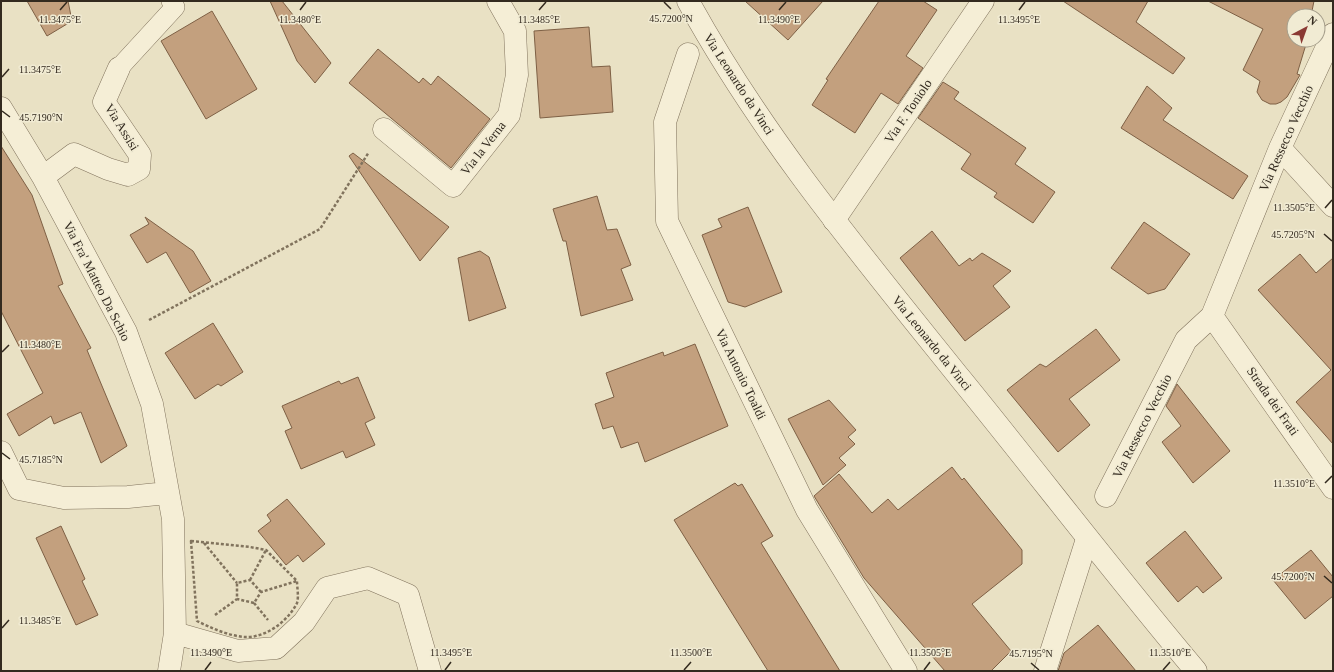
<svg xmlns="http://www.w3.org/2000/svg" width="1334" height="672" font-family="'Times New Roman',serif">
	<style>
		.building { fill: #c3a07e; stroke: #7e6045 }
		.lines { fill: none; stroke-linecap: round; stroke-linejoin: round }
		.service-casing { stroke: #81735d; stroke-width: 20 }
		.minor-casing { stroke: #81735d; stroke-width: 23 }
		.tertiary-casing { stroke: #81735d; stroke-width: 23 }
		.path { stroke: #81735d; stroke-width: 2.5; stroke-dasharray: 3 2; stroke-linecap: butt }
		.service { stroke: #f5eed6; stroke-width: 19 }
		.minor { stroke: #f5eed6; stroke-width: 22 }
		.tertiary { stroke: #f5eed6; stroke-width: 22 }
		.ticks { fill: none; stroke: #332a1f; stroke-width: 1.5 }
		.labels { text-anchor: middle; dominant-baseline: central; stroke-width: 3; stroke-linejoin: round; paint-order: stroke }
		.street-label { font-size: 13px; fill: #332a1f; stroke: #f1ebd3 }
		.ticks-label { font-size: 10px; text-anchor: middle; fill: #332a1f; stroke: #f1ebd3; stroke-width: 3; stroke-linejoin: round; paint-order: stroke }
	</style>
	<rect width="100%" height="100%" fill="#e9e1c4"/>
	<!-- building -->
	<path class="building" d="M 27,1 L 68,1 L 72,21 L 47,36 Z
		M 270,1 L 282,1 L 331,63 L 315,83 L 297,61 Z
		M 745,1 L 823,1 L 788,40 Z
		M 879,1 L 923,1 L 937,10 L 906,56 L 923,68 L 898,104 L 881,93 L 855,133 L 812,105 L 828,80 L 826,79 Z
		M 1063,1 L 1148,1 L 1136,22 L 1185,58 L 1173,74 Z
		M 1208,1 L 1314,1 L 1311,16 L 1294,16 L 1294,40 L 1307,41 L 1297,74 L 1300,75 L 1287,97 L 1281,102 L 1276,104 L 1270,104 L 1262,100 L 1257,92 L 1260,81 L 1243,70 L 1263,29 Z
		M 212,11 L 257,89 L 206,119 L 161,41 Z
		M 589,27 L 592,67 L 610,66 L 613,112 L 540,118 L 534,31 Z
		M 378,49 L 419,83 L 423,78 L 431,85 L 438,76 L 490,119 L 451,168 L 349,83 Z
		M 943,82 L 959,92 L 954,99 L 1026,148 L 1015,164 L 1055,192 L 1033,223 L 994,197 L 997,193 L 961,169 L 971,154 L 918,118 Z
		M 1147,86 L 1172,108 L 1163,120 L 1248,176 L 1233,199 L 1121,128 Z
		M 1,146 L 32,195 L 63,284 L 58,286 L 91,348 L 87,350 L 127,446 L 101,463 L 81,412 L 54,424 L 51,416 L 19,436 L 7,414 L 43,393 L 1,311 Z
		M 353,153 L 449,227 L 420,261 L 349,156 Z
		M 597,196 L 607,230 L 617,229 L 631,265 L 621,269 L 633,300 L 581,316 L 566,241 L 563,241 L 553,209 Z
		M 748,207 L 782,292 L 745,307 L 728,302 L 702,235 L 722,227 L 718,219 Z
		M 145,217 L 193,251 L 211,281 L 190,293 L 166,252 L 147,263 L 130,235 L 149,224 Z
		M 1144,222 L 1190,254 L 1165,289 L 1148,294 L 1111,268 Z
		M 932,231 L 959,266 L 970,258 L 972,261 L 982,253 L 1011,271 L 993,286 L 1010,307 L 965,341 L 900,258 Z
		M 480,251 L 489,257 L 506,308 L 469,321 L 458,258 Z
		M 1300,254 L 1316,273 L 1333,258 L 1333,444 L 1296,402 L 1331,370 L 1258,290 Z
		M 213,323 L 243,372 L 221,386 L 218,384 L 195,399 L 165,353 Z
		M 1096,329 L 1120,360 L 1069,399 L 1090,425 L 1058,452 L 1007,390 L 1040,364 L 1046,367 Z
		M 695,344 L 728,426 L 645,462 L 638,442 L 621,448 L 613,426 L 603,429 L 595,404 L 614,397 L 606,373 L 663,352 L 664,356 Z
		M 358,377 L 375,418 L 365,423 L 375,445 L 346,458 L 343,451 L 301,469 L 285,431 L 292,428 L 282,406 L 339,381 L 341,384 Z
		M 1177,384 L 1230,451 L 1193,483 L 1162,442 L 1181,426 L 1166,406 Z
		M 829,400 L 856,430 L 848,437 L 855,444 L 839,458 L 846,465 L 823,485 L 788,419 Z
		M 952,467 L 962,480 L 964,478 L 1022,550 L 1022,564 L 972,604 L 1011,651 L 991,671 L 945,671 L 864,578 L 814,496 L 839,474 L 872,513 L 888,499 L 898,510 Z
		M 735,483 L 738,486 L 742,484 L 773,536 L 761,543 L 840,671 L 768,671 L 674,520 Z
		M 287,499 L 325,544 L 303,562 L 298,555 L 286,565 L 258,531 L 271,521 L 267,515 Z
		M 61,526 L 85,579 L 82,581 L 98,615 L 76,625 L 36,538 Z
		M 1185,531 L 1222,578 L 1203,593 L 1197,586 L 1178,602 L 1146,563 Z
		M 1311,550 L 1333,577 L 1333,596 L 1305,619 L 1273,580 Z
		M 1098,625 L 1136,671 L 1058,671 L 1064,653 Z"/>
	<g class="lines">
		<defs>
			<path id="service" d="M 119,68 L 175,7 L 171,1"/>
			<path id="minor" d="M 688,54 L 665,122 L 667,221 L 807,510 L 906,671
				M 1,108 L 43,177 L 126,332 L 152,404 L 173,519 L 175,633 L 169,671
				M 384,129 L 453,186 L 509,115 L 517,75 L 515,31 L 498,1
				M 1280,148 L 1333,206
				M 43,177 L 74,154 L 108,169 L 128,175 L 139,169 L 140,155 L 104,102 L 119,68
				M 834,220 L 983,1
				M 1212,316 L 1333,488
				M 1,452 L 19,489 L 64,498 L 128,497 L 167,493
				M 1106,496 L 1186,340 L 1212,316 L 1280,148 L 1333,34
				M 175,633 L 238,651 L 276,648 L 304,622 L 327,588 L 368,578 L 408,595 L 430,671
				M 1045,671 L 1087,539"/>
			<path id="tertiary" d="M 688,1 C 763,138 863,257 960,378 C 1039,475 1115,575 1196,671"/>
		</defs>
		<!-- service casing -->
		<use href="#service" class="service-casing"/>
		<!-- minor casing -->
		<use href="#minor" class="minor-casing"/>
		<!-- tertiary casing -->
		<use href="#tertiary" class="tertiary-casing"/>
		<!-- path -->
		<path class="path" d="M 149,320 L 320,229 L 369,152
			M 191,541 L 250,547 L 266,550 L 297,581 C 297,587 299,597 297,603 C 288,621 266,638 245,637 C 229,636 211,628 197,621 Z
			M 204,543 L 237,583
			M 250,580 L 266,550
			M 261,592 L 250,580 L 237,583 L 237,599 L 254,603 L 261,592 L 297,581
			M 254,603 L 268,620
			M 215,615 L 237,599"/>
		<!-- service -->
		<use href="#service" class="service"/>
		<!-- minor -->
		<use href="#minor" class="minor"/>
		<!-- tertiary -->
		<use href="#tertiary" class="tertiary"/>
	</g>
	<!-- ticks -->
	<path class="ticks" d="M 664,2 L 671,9M 60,10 L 67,2M 300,10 L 306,2M 539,10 L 546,2M 779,10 L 786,2M 1019,10 L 1025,2M 2,77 L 9,69M 2,111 L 10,117M 1325,208 L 1332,200M 1324,234 L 1332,241M 2,352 L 9,345M 2,453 L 10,459M 1325,483 L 1332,476M 1324,576 L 1332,583M 2,628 L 9,620M 1031,663 L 1039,670M 205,670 L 211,662M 445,670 L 451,662M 684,670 L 691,662M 924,670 L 930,662M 1163,670 L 1170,662"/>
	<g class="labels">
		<!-- street labels -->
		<g class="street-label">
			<text transform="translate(739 84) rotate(57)">Via Leonardo da Vinci</text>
			<text transform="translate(908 111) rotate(-56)">Via F. Toniolo</text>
			<text transform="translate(122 127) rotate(58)">Via Assisi</text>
			<text transform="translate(1286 138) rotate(-66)">Via Ressecco Vecchio</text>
			<text transform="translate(483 148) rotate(-52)">Via la Verna</text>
			<text transform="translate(97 281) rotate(63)">Via Fra' Matteo Da Schio</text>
			<text transform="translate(932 343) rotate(51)">Via Leonardo da Vinci</text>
			<text transform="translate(741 374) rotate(64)">Via Antonio Toaldi</text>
			<text transform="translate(1273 401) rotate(55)">Strada dei Frati</text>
			<text transform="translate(1142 426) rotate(-63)">Via Ressecco Vecchio</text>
		</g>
	</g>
	<g class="ticks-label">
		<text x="671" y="22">45.7200°N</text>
		<text x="60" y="23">11.3475°E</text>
		<text x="300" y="23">11.3480°E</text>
		<text x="539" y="23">11.3485°E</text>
		<text x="779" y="23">11.3490°E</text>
		<text x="1019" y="23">11.3495°E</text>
		<text x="40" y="73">11.3475°E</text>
		<text x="41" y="121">45.7190°N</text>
		<text x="1294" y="211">11.3505°E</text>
		<text x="1293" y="238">45.7205°N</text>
		<text x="40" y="348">11.3480°E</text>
		<text x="41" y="463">45.7185°N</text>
		<text x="1294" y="487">11.3510°E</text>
		<text x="1293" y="580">45.7200°N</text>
		<text x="40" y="624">11.3485°E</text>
		<text x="211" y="656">11.3490°E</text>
		<text x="451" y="656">11.3495°E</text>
		<text x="691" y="656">11.3500°E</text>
		<text x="930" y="656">11.3505°E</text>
		<text x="1170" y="656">11.3510°E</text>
		<text x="1031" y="657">45.7195°N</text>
	</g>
	<!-- border -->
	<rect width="1334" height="672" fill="none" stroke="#332a1f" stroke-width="4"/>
	<!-- north arrow -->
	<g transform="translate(1306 28) rotate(41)"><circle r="19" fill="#f1ebd3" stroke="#a59e8b"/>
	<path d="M0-3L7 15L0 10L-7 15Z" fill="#8a3933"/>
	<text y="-6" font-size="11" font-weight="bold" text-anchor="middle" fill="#332a1f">N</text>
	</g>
</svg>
